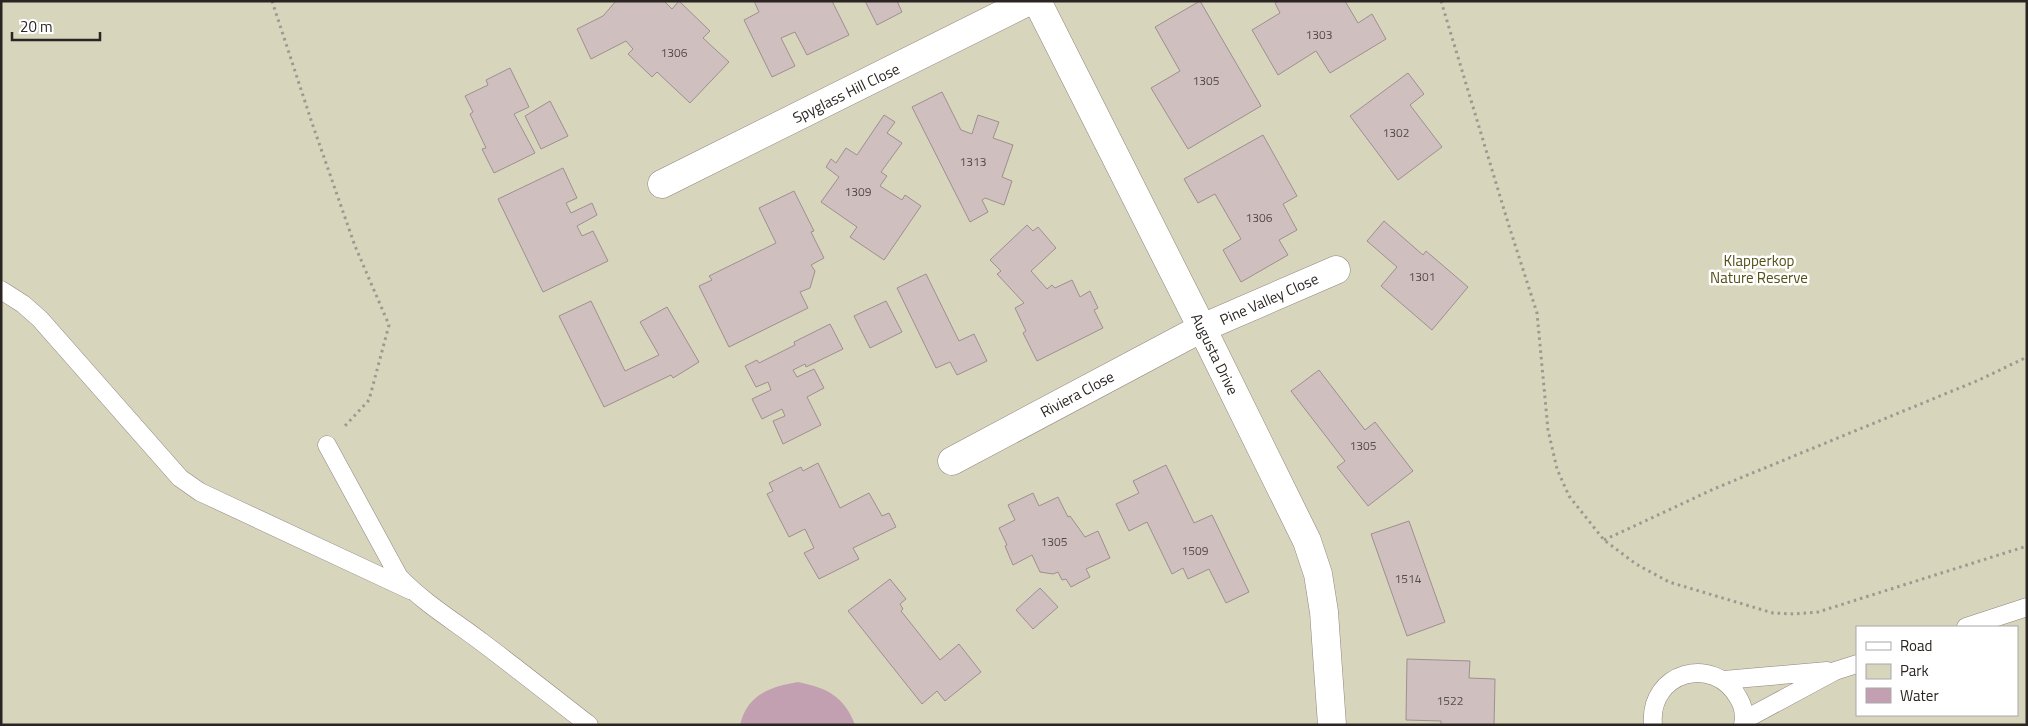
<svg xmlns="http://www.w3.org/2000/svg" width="2028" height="726" font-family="'Titillium Web',sans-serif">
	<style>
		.green { fill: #d7d5bc; fill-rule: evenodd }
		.water { fill: #c3a0b1 }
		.building { fill: #d0bfbf; stroke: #9f8f90 }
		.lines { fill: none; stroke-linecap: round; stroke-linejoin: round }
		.lane-casing { stroke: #91837d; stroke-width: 19 }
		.street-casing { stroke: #91837d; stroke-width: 29 }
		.path { stroke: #a19690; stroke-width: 3; stroke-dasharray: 2.5 4; stroke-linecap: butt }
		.lane { stroke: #fff; stroke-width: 18 }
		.street { stroke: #fff; stroke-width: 28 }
		.labels { text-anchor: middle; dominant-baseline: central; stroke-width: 5; stroke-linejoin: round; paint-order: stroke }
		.number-label { font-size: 12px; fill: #544c49 }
		.street-label { font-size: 15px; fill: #2a2522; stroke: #fff }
		.park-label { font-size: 15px; fill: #554f16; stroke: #fff }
	</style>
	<rect width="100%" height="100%" fill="#f6e6df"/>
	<!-- green -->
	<path class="green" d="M 1,1 L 2027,1 L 2027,725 L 1,725 ZM 1857,627 L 2017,627 L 2017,715 L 1857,715 Z"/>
	<!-- water -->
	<path class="water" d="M 798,682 C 827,688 844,696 855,725 L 740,725 C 747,695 769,687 798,682 Z"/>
	<!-- building -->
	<path class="building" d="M 616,1 L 664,1 L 672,9 L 679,1 L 710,31 L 703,38 L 729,62 L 690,103 L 657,72 L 652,77 L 628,54 L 633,49 L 626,41 L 591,59 L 577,29 L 603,16 Z
		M 754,1 L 832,1 L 849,35 L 807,55 L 795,32 L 781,38 L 795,66 L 772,77 L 744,20 L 759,12 Z
		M 865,1 L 897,1 L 902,12 L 877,25 Z
		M 1200,1 L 1261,106 L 1188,149 L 1151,88 L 1180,71 L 1155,27 Z
		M 1278,1 L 1345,1 L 1358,23 L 1372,14 L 1386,39 L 1330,73 L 1316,51 L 1278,75 L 1252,30 L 1280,13 L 1275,3 Z
		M 510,68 L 529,107 L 514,114 L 535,153 L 494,173 L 482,149 L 486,148 L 470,114 L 473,112 L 465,96 L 488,85 L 486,80 Z
		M 1408,73 L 1424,94 L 1410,105 L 1442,147 L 1398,180 L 1350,116 Z
		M 942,92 L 961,130 L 972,134 L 978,115 L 999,122 L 993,138 L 1013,145 L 1002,177 L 1012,181 L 1004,205 L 985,198 L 982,200 L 988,212 L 970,222 L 912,107 Z
		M 550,101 L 568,136 L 541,149 L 525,116 Z
		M 884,115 L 895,122 L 887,133 L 902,143 L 881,172 L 887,176 L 880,186 L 902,200 L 905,195 L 921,206 L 884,260 L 850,237 L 857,227 L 821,202 L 839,177 L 826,167 L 831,159 L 836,163 L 846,148 L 857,155 Z
		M 1263,135 L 1297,196 L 1283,204 L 1297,230 L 1279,240 L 1288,255 L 1241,282 L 1223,250 L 1241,239 L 1215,194 L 1198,203 L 1184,179 Z
		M 563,168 L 577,198 L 566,203 L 571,213 L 592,203 L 597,215 L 577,226 L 582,236 L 593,231 L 608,261 L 543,292 L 498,199 Z
		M 794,191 L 814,231 L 811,232 L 824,258 L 811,265 L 815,271 L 810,288 L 800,292 L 808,308 L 729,347 L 699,286 L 712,280 L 709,276 L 776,243 L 759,208 Z
		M 1384,221 L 1423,255 L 1426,251 L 1468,287 L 1432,330 L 1381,286 L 1397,267 L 1367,241 Z
		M 1027,225 L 1033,231 L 1038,227 L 1056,248 L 1031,271 L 1047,289 L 1052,285 L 1055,288 L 1072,280 L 1080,297 L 1090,291 L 1098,308 L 1094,310 L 1103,328 L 1037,361 L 1023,333 L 1026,331 L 1015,308 L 1024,303 L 997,274 L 1001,271 L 990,260 Z
		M 926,274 L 959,341 L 974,334 L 987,361 L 957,375 L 950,362 L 936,368 L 897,288 Z
		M 591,301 L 625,371 L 659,355 L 640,322 L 667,307 L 699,362 L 673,378 L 671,375 L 604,407 L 559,316 Z
		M 886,301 L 902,332 L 870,348 L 854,316 Z
		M 830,324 L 843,349 L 806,367 L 805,364 L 793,370 L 797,377 L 814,369 L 824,388 L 807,397 L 821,425 L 783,444 L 773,421 L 785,416 L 782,409 L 762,419 L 752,399 L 771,390 L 768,382 L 756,387 L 745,366 L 757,360 L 759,363 L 795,345 L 794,342 Z
		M 1319,370 L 1365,430 L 1375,422 L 1413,471 L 1368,506 L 1337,467 L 1345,461 L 1291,391 Z
		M 818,463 L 840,508 L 869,493 L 882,516 L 889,513 L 896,527 L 853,548 L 859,559 L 819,579 L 804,553 L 814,548 L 805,529 L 789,537 L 767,494 L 773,491 L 769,483 L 801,467 L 803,471 Z
		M 1166,465 L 1194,523 L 1212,515 L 1249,592 L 1226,603 L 1209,569 L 1188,579 L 1183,568 L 1172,574 L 1147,522 L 1129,531 L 1116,504 L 1139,493 L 1133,481 Z
		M 1033,493 L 1039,506 L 1058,497 L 1068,517 L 1070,516 L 1085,537 L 1098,531 L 1110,558 L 1086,569 L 1090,577 L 1071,587 L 1066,579 L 1062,580 L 1058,572 L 1053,574 L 1040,572 L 1032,555 L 1013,565 L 1005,546 L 1007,545 L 999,528 L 1015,520 L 1008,505 Z
		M 1409,521 L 1445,622 L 1407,636 L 1371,534 Z
		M 890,579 L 906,599 L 900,604 L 903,609 L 901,611 L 940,660 L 959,644 L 981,672 L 945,701 L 937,691 L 922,704 L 848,611 Z
		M 1040,588 L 1058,607 L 1033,629 L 1016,610 Z
		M 1407,659 L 1470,661 L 1469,678 L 1495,679 L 1494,725 L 1441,725 L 1441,721 L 1406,720 Z"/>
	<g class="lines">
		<defs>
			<path id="lane" d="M 1,290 L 23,304 L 40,319 L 180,478 L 200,492 L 410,590
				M 327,445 L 399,577 C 424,603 454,621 483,643 C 519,670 554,698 589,725
				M 1966,627 L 2027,607
				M 1724,680 L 1827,671
				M 1744,720 L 1835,671 L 1857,664
				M 1653,725 C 1648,672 1714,653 1739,699 C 1743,706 1745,716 1743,725"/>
			<path id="street" d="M 1037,1 L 1202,328 L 1307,541 L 1318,574 L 1324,612 L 1332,725
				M 662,184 L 1029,1
				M 952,461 L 1202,328 L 1336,270"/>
		</defs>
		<!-- lane casing -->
		<use href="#lane" class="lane-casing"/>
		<!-- street casing -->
		<use href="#street" class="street-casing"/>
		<!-- path -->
		<path class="path" d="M 272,1 L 312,123 L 355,246 L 389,325 L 369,400 L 343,428
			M 1441,1 L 1509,226 L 1537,313 L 1548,430 L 1557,469 L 1569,496 L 1604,540 L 1636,564 L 1669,582 L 1773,613 L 1794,614 L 1818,612 L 2027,546
			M 1604,540 L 1716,488 L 1979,380 L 2027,357"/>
		<!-- lane -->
		<use href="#lane" class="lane"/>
		<!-- street -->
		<use href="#street" class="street"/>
	</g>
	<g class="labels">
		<!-- number labels -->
		<g class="number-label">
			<text x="1319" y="34">1303</text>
			<text x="674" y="52">1306</text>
			<text x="1206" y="80">1305</text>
			<text x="1396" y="132">1302</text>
			<text x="973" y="161">1313</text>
			<text x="858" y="191">1309</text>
			<text x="1259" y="217">1306</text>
			<text x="1422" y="276">1301</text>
			<text x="1363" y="445">1305</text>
			<text x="1054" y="541">1305</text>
			<text x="1195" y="550">1509</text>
			<text x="1408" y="578">1514</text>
			<text x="1450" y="700">1522</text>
		</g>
		<!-- street labels -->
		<g class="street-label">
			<text transform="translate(846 93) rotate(-26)">Spyglass Hill Close</text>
			<text transform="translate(1269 299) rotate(-24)">Pine Valley Close</text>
			<text transform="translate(1215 354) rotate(64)">Augusta Drive</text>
			<text transform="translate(1077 394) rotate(-28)">Riviera Close</text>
		</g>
		<!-- park labels -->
		<g class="park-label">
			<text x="1759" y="260">Klapperkop<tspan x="1759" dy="17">Nature Reserve</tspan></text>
		</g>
	</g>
	<!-- border -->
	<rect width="2028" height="726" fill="none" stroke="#2a2522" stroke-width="5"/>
	<!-- legend -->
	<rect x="1856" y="626" width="162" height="90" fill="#ffffff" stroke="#aaa8a7"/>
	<rect x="1866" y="642" width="25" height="8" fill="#ffffff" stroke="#aaa8a7"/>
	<text x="1900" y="651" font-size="15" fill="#2a2522">Road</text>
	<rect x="1866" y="664" width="25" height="15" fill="#d7d5bc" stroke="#aaa8a7"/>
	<text x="1900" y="676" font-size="15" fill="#2a2522">Park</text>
	<rect x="1866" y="688" width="25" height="15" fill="#c3a0b1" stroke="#aaa8a7"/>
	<text x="1900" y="701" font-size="15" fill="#2a2522">Water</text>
	<!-- scale -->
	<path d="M12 32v8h88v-8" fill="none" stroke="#2a2522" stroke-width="2.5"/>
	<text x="20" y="32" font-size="15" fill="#2a2522" stroke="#ffffff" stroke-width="4" paint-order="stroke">20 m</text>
</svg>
